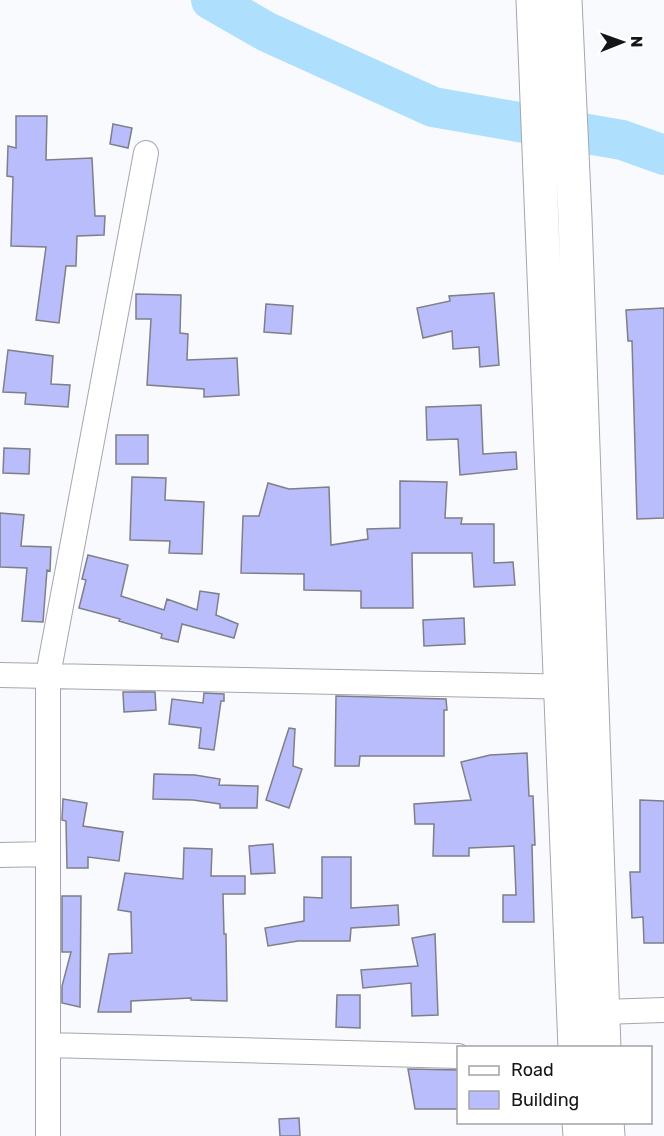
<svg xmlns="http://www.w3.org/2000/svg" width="664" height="1136" font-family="Rubik,sans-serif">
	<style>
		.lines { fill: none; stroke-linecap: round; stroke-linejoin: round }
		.river { stroke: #aedffd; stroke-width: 40 }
		.building { fill: #babdfc; stroke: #7e7f87; stroke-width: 1.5 }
		.street-casing { stroke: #a5a6af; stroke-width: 26 }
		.secondary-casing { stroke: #a5a6af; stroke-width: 35 }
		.street { stroke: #fff; stroke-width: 24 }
		.secondary { stroke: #fff; stroke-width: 33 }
	</style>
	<rect width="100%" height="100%" fill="#f9fafd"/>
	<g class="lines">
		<!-- river -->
		<path class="river" d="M 211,0 L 267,32 L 433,107 L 622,140 L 664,155"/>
	</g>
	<!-- building -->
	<path class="building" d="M 16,116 L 47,116 L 46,160 L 92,158 L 95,216 L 105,216 L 104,235 L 77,236 L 76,266 L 66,266 L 59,323 L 36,320 L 46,247 L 11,246 L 13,177 L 7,176 L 8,146 L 16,148 Z
		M 113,124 L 132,128 L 128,148 L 110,144 Z
		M 494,293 L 499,365 L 480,367 L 479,347 L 453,349 L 452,331 L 423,338 L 417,308 L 450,301 L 449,296 Z
		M 136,294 L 181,295 L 180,333 L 188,334 L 187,360 L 237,358 L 239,395 L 204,397 L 204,389 L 147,385 L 151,319 L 136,319 Z
		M 266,304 L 293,306 L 291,334 L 264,332 Z
		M 664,308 L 664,518 L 637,519 L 632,341 L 628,341 L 626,310 Z
		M 8,350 L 53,356 L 51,384 L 70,385 L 68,407 L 25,404 L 26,393 L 3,392 Z
		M 481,405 L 483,454 L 516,452 L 517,469 L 460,475 L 458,439 L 427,440 L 426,407 Z
		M 116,435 L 148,435 L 148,464 L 116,464 Z
		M 4,448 L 30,449 L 29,474 L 3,473 Z
		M 132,477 L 166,478 L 165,500 L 204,502 L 202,554 L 169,553 L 170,541 L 130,540 Z
		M 400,481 L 447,482 L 445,518 L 462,518 L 461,524 L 494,524 L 494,563 L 513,562 L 515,585 L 474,587 L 472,553 L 412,553 L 413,608 L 361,608 L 361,591 L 304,590 L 304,574 L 241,573 L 243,516 L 259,516 L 268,483 L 289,489 L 329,487 L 331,545 L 368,539 L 367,529 L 400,528 Z
		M 0,513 L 24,515 L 21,546 L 51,547 L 50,571 L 47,570 L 43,622 L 22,621 L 27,568 L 0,567 Z
		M 88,555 L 128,565 L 121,596 L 164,610 L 167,599 L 197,610 L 200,591 L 219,594 L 216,615 L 238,624 L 234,638 L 182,624 L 178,642 L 161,638 L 162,634 L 119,621 L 120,619 L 79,608 L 86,580 L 82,579 Z
		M 464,618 L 465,644 L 424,646 L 423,620 Z
		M 123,692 L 155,692 L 156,710 L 124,712 Z
		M 204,693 L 224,694 L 224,701 L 221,701 L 214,750 L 199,748 L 201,728 L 169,724 L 172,699 L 203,703 Z
		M 336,696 L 446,699 L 447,710 L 444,710 L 444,756 L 360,756 L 359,766 L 335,766 Z
		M 289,728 L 295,729 L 293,766 L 302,769 L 289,808 L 266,800 Z
		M 527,753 L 529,796 L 533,796 L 535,845 L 532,845 L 534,922 L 503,922 L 503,895 L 516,895 L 514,846 L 469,848 L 469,856 L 433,856 L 434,824 L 415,824 L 414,804 L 471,800 L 461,762 L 490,755 Z
		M 154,774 L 195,775 L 220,779 L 219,785 L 258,786 L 257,808 L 220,808 L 220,804 L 193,800 L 153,799 Z
		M 63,799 L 87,803 L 83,826 L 123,832 L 119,861 L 88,857 L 88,868 L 67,868 L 66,821 L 62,820 Z
		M 640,800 L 664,801 L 664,943 L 644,943 L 643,917 L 632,918 L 630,872 L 640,872 Z
		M 273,844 L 275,873 L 251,874 L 249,846 Z
		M 184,848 L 212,849 L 211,876 L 245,876 L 245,894 L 223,894 L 224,934 L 226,934 L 227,1001 L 191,1000 L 191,998 L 131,1001 L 131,1012 L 98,1012 L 109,954 L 132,953 L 131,912 L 118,910 L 125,873 L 183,879 Z
		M 322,857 L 351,857 L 351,908 L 398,905 L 399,925 L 351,928 L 350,941 L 298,941 L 268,946 L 265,928 L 304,921 L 304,897 L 322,898 Z
		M 62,896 L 81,896 L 80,1007 L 62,1003 L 62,986 L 71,952 L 62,952 Z
		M 435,934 L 438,1015 L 412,1016 L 411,983 L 363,988 L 361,970 L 418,966 L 412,938 Z
		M 337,995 L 360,995 L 360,1028 L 336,1027 Z
		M 408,1069 L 459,1070 L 459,1109 L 415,1109 Z
		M 299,1118 L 300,1136 L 280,1136 L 279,1119 Z"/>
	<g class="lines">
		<defs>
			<path id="street" d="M 0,675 L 577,687
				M 0,855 L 48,854
				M 602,1012 L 664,1010
				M 48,1045 L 458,1056
				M 48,1136 L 48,675 L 146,153"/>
			<path id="secondary" d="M 533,0 L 575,1048
				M 565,0 L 575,218 L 604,1048
				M 579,1122 L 580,1136
				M 607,1122 L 608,1136"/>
		</defs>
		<!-- street casing -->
		<use href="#street" class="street-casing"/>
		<!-- secondary casing -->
		<use href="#secondary" class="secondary-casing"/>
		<!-- street -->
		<use href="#street" class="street"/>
		<!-- secondary -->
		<use href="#secondary" class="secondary"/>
	</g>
	<!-- legend -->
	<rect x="457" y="1046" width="195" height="78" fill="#ffffff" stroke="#a1a2a3" stroke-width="1.5"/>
	<rect x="469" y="1066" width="30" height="9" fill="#ffffff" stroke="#a1a2a3" stroke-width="1.5"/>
	<text x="511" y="1076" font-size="18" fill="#151619">Road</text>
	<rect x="469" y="1091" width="30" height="18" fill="#babdfc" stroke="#a1a2a3" stroke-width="1.5"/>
	<text x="511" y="1106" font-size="18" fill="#151619">Building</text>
	<!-- north arrow -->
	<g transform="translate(622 42) rotate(89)" stroke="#ffffff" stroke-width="4.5" paint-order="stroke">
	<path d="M0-4.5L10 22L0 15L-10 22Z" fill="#151619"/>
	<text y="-9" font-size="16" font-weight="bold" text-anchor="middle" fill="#151619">N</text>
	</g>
</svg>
